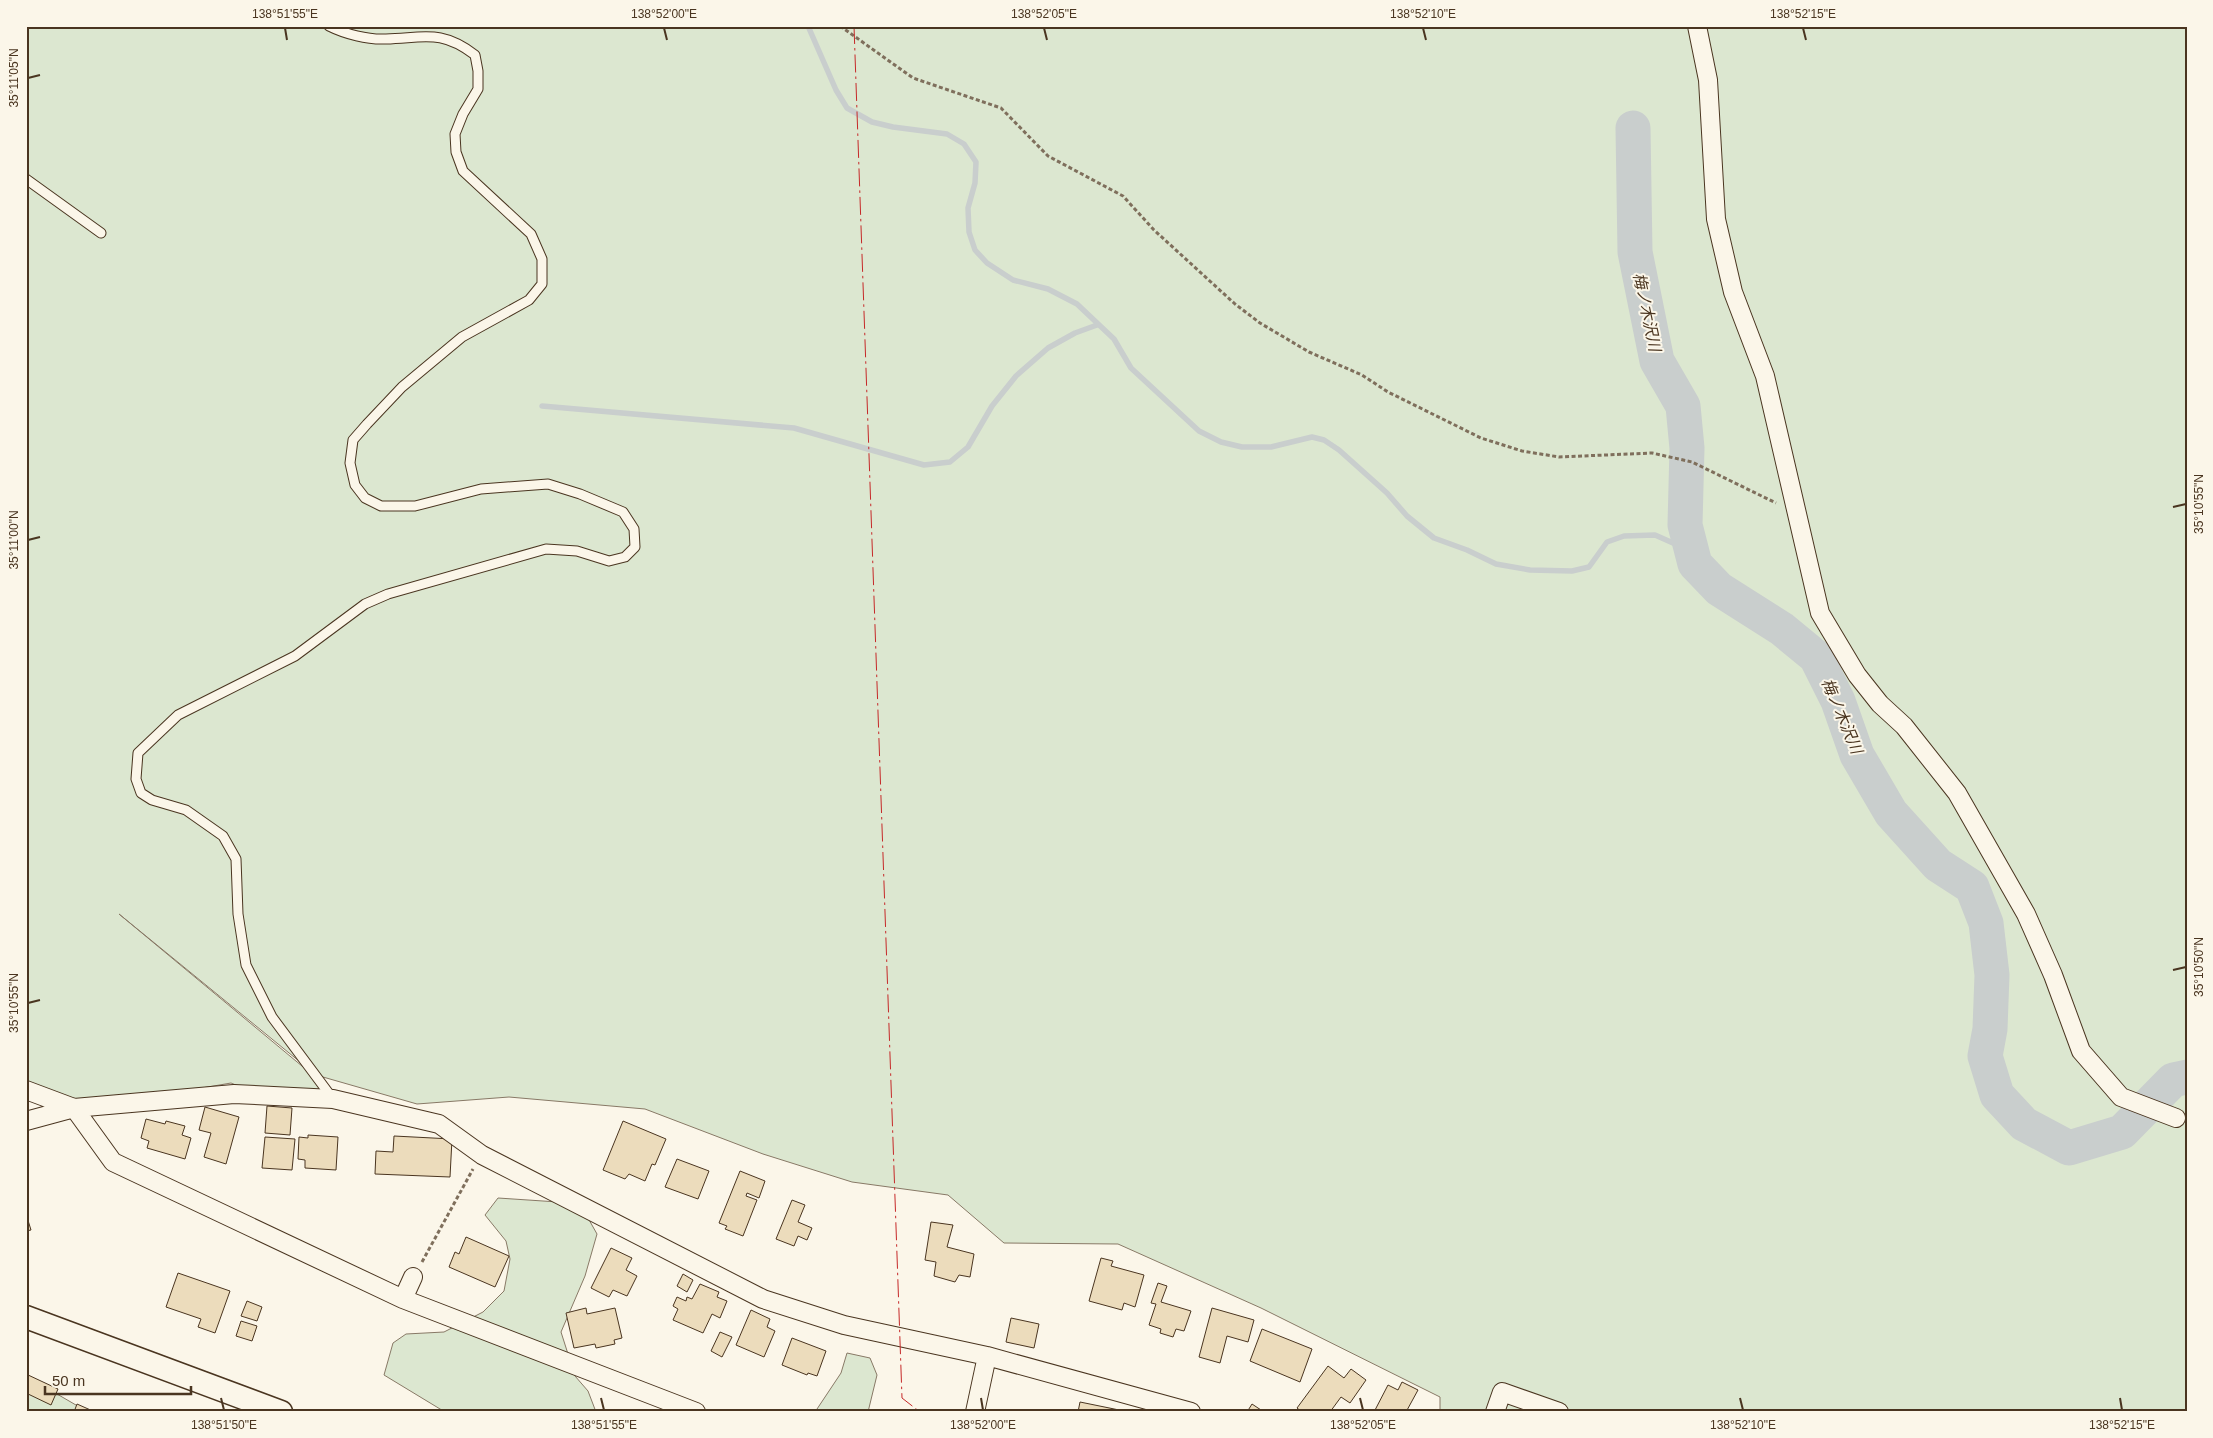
<svg xmlns="http://www.w3.org/2000/svg" width="2213" height="1438" font-family="Helvetica,'Noto Sans JP',sans-serif">
	<style>
		.green { fill: #dce7d0; stroke: #887966 }
		.lines { fill: none; stroke-linecap: round; stroke-linejoin: round }
		.stream { stroke: #c9cecd; stroke-width: 5.5 }
		.river { stroke: #c9cecd; stroke-width: 35 }
		.building { fill: #ecdcbc; stroke: #4a3520 }
		.service-casing { stroke: #4a3520; stroke-width: 11 }
		.minor-casing { stroke: #4a3520; stroke-width: 20 }
		.tertiary-casing { stroke: #4a3520; stroke-width: 25 }
		.path { stroke: #7f6f5c; stroke-width: 3; stroke-dasharray: 4 2.5; stroke-linecap: butt }
		.service { stroke: #fbf6e9; stroke-width: 9 }
		.minor { stroke: #fbf6e9; stroke-width: 18 }
		.tertiary { stroke: #fbf6e9; stroke-width: 22 }
		.power { stroke: #c62828; stroke-width: 1; stroke-dasharray: 18 4 2.5 4; stroke-linecap: butt }
		.ticks { fill: none; stroke: #4a3520; stroke-width: 2 }
		.labels { text-anchor: middle; dominant-baseline: central; stroke-width: 4; stroke-linejoin: round; paint-order: stroke }
		.water-label { font-size: 16px; font-style: italic; fill: #4a3520; stroke: #fbf6e9 }
		.neatline { fill: none; stroke: #4a3520; stroke-width: 2 }
		.ticks-label { font-size: 12px; text-anchor: middle; fill: #4a3520 }
	</style>
	<rect width="100%" height="100%" fill="#fbf6e9"/>
	<!-- green -->
	<path class="green" d="M 26,26 L 2187,26 L 2187,1412 L 1440,1412 L 1440,1397 L 1261,1308 L 1118,1244 L 1004,1243 L 948,1195 L 852,1182 L 763,1154 L 645,1109 L 509,1097 L 417,1104 L 316,1075 L 119,914 L 320,1081 L 322,1098 L 243,1088 L 231,1083 L 103,1105 L 26,1089 Z
		M 498,1198 L 558,1202 L 588,1218 L 597,1234 L 585,1276 L 561,1332 L 575,1376 L 588,1391 L 596,1412 L 445,1412 L 384,1375 L 393,1343 L 406,1334 L 444,1332 L 483,1312 L 504,1291 L 510,1259 L 506,1241 L 485,1215 Z
		M 847,1353 L 870,1358 L 877,1375 L 868,1412 L 815,1412 L 841,1373 Z
		M 26,1376 L 88,1412 L 26,1412 Z"/>
	<g class="lines">
		<!-- stream -->
		<path class="stream" d="M 808,26 L 836,90 L 847,108 L 872,122 L 893,127 L 947,134 L 964,144 L 976,162 L 975,183 L 968,208 L 969,232 L 975,250 L 987,263 L 1013,280 L 1048,289 L 1077,304 L 1114,339 L 1131,368 L 1199,431 L 1221,442 L 1242,447 L 1271,447 L 1312,437 L 1324,440 L 1339,450 L 1387,493 L 1407,516 L 1434,538 L 1467,550 L 1496,564 L 1530,570 L 1572,571 L 1589,567 L 1607,542 L 1624,536 L 1655,535 L 1691,551
			M 542,406 L 794,428 L 924,465 L 950,462 L 968,447 L 992,406 L 1016,376 L 1048,348 L 1075,333 L 1097,325"/>
		<!-- river -->
		<path class="river" d="M 1633,128 L 1635,252 L 1657,361 L 1683,406 L 1687,448 L 1685,525 L 1695,564 L 1719,589 L 1782,629 L 1816,657 L 1838,701 L 1857,755 L 1891,813 L 1938,865 L 1972,887 L 1986,923 L 1992,975 L 1990,1029 L 1985,1056 L 1997,1095 L 2024,1124 L 2069,1148 L 2122,1132 L 2173,1080 L 2187,1077"/>
	</g>
	<!-- building -->
	<path class="building" d="M 267,1106 L 292,1108 L 290,1135 L 265,1133 Z
		M 205,1107 L 239,1117 L 226,1164 L 204,1157 L 211,1133 L 199,1130 Z
		M 146,1119 L 165,1124 L 166,1121 L 185,1126 L 182,1135 L 191,1138 L 185,1159 L 147,1148 L 149,1141 L 141,1138 Z
		M 623,1121 L 666,1139 L 655,1165 L 652,1164 L 645,1181 L 629,1174 L 625,1179 L 603,1170 Z
		M 308,1135 L 338,1137 L 336,1170 L 305,1168 L 305,1160 L 298,1159 L 299,1137 L 308,1138 Z
		M 394,1136 L 452,1139 L 450,1177 L 375,1174 L 376,1151 L 393,1152 Z
		M 265,1137 L 295,1139 L 292,1170 L 262,1168 Z
		M 677,1159 L 709,1171 L 698,1199 L 665,1187 Z
		M 740,1171 L 765,1181 L 759,1198 L 747,1193 L 746,1196 L 757,1200 L 743,1236 L 725,1229 L 727,1226 L 719,1223 Z
		M 792,1200 L 805,1205 L 798,1222 L 812,1228 L 807,1240 L 798,1236 L 794,1246 L 776,1239 Z
		M 26,1214 L 31,1230 L 26,1231 Z
		M 931,1222 L 953,1225 L 947,1247 L 974,1254 L 970,1277 L 959,1275 L 955,1282 L 934,1276 L 936,1262 L 925,1260 Z
		M 466,1237 L 509,1256 L 495,1287 L 449,1267 L 455,1252 L 459,1254 Z
		M 611,1248 L 632,1258 L 626,1270 L 637,1276 L 627,1296 L 613,1290 L 609,1297 L 591,1288 Z
		M 1101,1258 L 1113,1261 L 1111,1266 L 1144,1275 L 1135,1307 L 1124,1303 L 1122,1310 L 1089,1301 Z
		M 178,1273 L 230,1291 L 215,1333 L 198,1327 L 201,1319 L 166,1307 Z
		M 683,1274 L 693,1280 L 687,1292 L 677,1286 Z
		M 1158,1283 L 1167,1286 L 1161,1302 L 1191,1311 L 1184,1331 L 1176,1329 L 1173,1337 L 1160,1333 L 1161,1329 L 1149,1325 L 1156,1304 L 1151,1303 Z
		M 700,1284 L 719,1292 L 717,1297 L 727,1301 L 720,1318 L 712,1314 L 703,1333 L 673,1320 L 678,1309 L 673,1306 L 677,1297 L 686,1301 L 687,1297 L 692,1299 Z
		M 247,1301 L 262,1307 L 257,1321 L 241,1316 Z
		M 586,1308 L 587,1314 L 615,1308 L 622,1338 L 614,1340 L 615,1344 L 596,1348 L 595,1344 L 574,1348 L 566,1313 Z
		M 1212,1308 L 1254,1320 L 1248,1342 L 1227,1336 L 1220,1363 L 1199,1357 Z
		M 751,1310 L 770,1319 L 767,1327 L 775,1331 L 764,1357 L 736,1345 Z
		M 1011,1318 L 1039,1324 L 1034,1348 L 1006,1342 Z
		M 241,1321 L 257,1326 L 252,1341 L 236,1336 Z
		M 1262,1329 L 1312,1349 L 1300,1382 L 1250,1361 Z
		M 720,1332 L 732,1337 L 722,1357 L 711,1351 Z
		M 792,1338 L 826,1351 L 817,1376 L 808,1373 L 807,1375 L 782,1365 Z
		M 1328,1366 L 1344,1378 L 1351,1369 L 1366,1380 L 1350,1403 L 1341,1397 L 1330,1412 L 1302,1412 L 1297,1408 Z
		M 26,1374 L 58,1389 L 51,1405 L 26,1393 Z
		M 1402,1382 L 1418,1390 L 1406,1412 L 1374,1412 L 1388,1385 L 1398,1390 Z
		M 1080,1402 L 1124,1411 L 1124,1412 L 1078,1412 Z
		M 77,1404 L 95,1412 L 74,1412 Z
		M 1252,1404 L 1264,1412 L 1247,1412 Z"/>
	<g class="lines">
		<defs>
			<path id="service" d="M 329,26 C 345,34 368,40 386,39 C 424,38 441,29 475,55 L 478,71 L 478,89 L 463,114 L 455,134 L 456,152 L 463,171 L 531,234 L 542,259 L 542,284 L 529,300 L 462,337 L 402,387 L 367,424 L 353,440 L 350,463 L 355,485 L 365,498 L 381,506 L 415,506 L 481,489 L 548,484 L 580,494 L 623,512 L 634,529 L 635,547 L 625,557 L 609,561 L 577,551 L 546,549 L 388,594 L 365,604 L 295,656 L 178,715 L 138,753 L 136,779 L 141,793 L 152,800 L 186,810 L 223,836 L 236,859 L 238,914 L 246,965 L 272,1017 L 333,1099
				M 26,179 L 101,233"/>
			<path id="minor" d="M 1697,26 L 1708,80 L 1716,219 L 1733,292 L 1765,376 L 1820,613 L 1857,675 L 1880,704 L 1904,726 L 1957,793 L 2026,914 L 2053,975 L 2081,1051 L 2121,1097 L 2176,1118
				M 26,1090 L 74,1108 L 113,1162 L 403,1299 L 696,1412
				M 26,1121 L 74,1108 L 234,1094 L 333,1099 L 439,1124 L 482,1155 L 763,1299 L 844,1325 L 987,1356 L 1191,1412
				M 403,1299 L 413,1277
				M 975,1412 L 987,1356
				M 1495,1412 L 1502,1392 L 1559,1412"/>
			<path id="tertiary" d="M 26,1317 L 281,1412"/>
		</defs>
		<!-- service casing -->
		<use href="#service" class="service-casing"/>
		<!-- minor casing -->
		<use href="#minor" class="minor-casing"/>
		<!-- tertiary casing -->
		<use href="#tertiary" class="tertiary-casing"/>
		<!-- path -->
		<path class="path" d="M 840,26 L 913,78 L 1001,108 L 1048,156 L 1123,196 L 1154,230 L 1235,304 L 1260,323 L 1309,352 L 1362,375 L 1388,392 L 1481,438 L 1522,451 L 1559,457 L 1652,453 L 1692,462 L 1776,503
			M 422,1262 L 473,1169"/>
		<!-- service -->
		<use href="#service" class="service"/>
		<!-- minor -->
		<use href="#minor" class="minor"/>
		<!-- tertiary -->
		<use href="#tertiary" class="tertiary"/>
		<!-- power -->
		<path class="power" d="M 854,26 L 902,1398 L 920,1412"/>
	</g>
	<!-- ticks -->
	<path class="ticks" d="M 285,28 L 287,40M 664,28 L 667,40M 1044,28 L 1047,40M 1423,28 L 1426,40M 1803,28 L 1806,40M 28,78 L 40,75M 2173,507 L 2186,504M 28,540 L 40,537M 2173,970 L 2186,967M 28,1003 L 40,1000M 221,1398 L 224,1410M 601,1398 L 604,1410M 981,1398 L 983,1410M 1360,1398 L 1363,1410M 1740,1398 L 1743,1410M 2120,1398 L 2122,1410"/>
	<g class="labels">
		<!-- water labels -->
		<g class="water-label">
			<text transform="translate(1647 312) rotate(78)">梅ノ木沢川</text>
			<text transform="translate(1842 716) rotate(67)">梅ノ木沢川</text>
		</g>
	</g>
	<!-- border -->
	<rect width="2213" height="1438" fill="none" stroke="#fbf6e9" stroke-width="55"/>
	<!-- scale -->
	<path d="M45 1386v8h146v-8" fill="none" stroke="#4a3520" stroke-width="2.5"/>
	<text x="52" y="1386" font-size="15" fill="#4a3520" stroke="#fbf6e9" stroke-width="4" paint-order="stroke">50 m</text>
	<rect x="28" y="28" width="2158" height="1382" class="neatline"/>
	<g class="ticks-label">
		<text x="285" y="18">138°51'55"E</text>
		<text x="664" y="18">138°52'00"E</text>
		<text x="1044" y="18">138°52'05"E</text>
		<text x="1423" y="18">138°52'10"E</text>
		<text x="1803" y="18">138°52'15"E</text>
		<text transform="translate(14 78) rotate(-90)" y="4">35°11'05"N</text>
		<text transform="translate(2199 504) rotate(-90)" y="4">35°10'55"N</text>
		<text transform="translate(14 540) rotate(-90)" y="4">35°11'00"N</text>
		<text transform="translate(2199 967) rotate(-90)" y="4">35°10'50"N</text>
		<text transform="translate(14 1003) rotate(-90)" y="4">35°10'55"N</text>
		<text x="224" y="1429">138°51'50"E</text>
		<text x="604" y="1429">138°51'55"E</text>
		<text x="983" y="1429">138°52'00"E</text>
		<text x="1363" y="1429">138°52'05"E</text>
		<text x="1743" y="1429">138°52'10"E</text>
		<text x="2122" y="1429">138°52'15"E</text>
	</g>
</svg>
